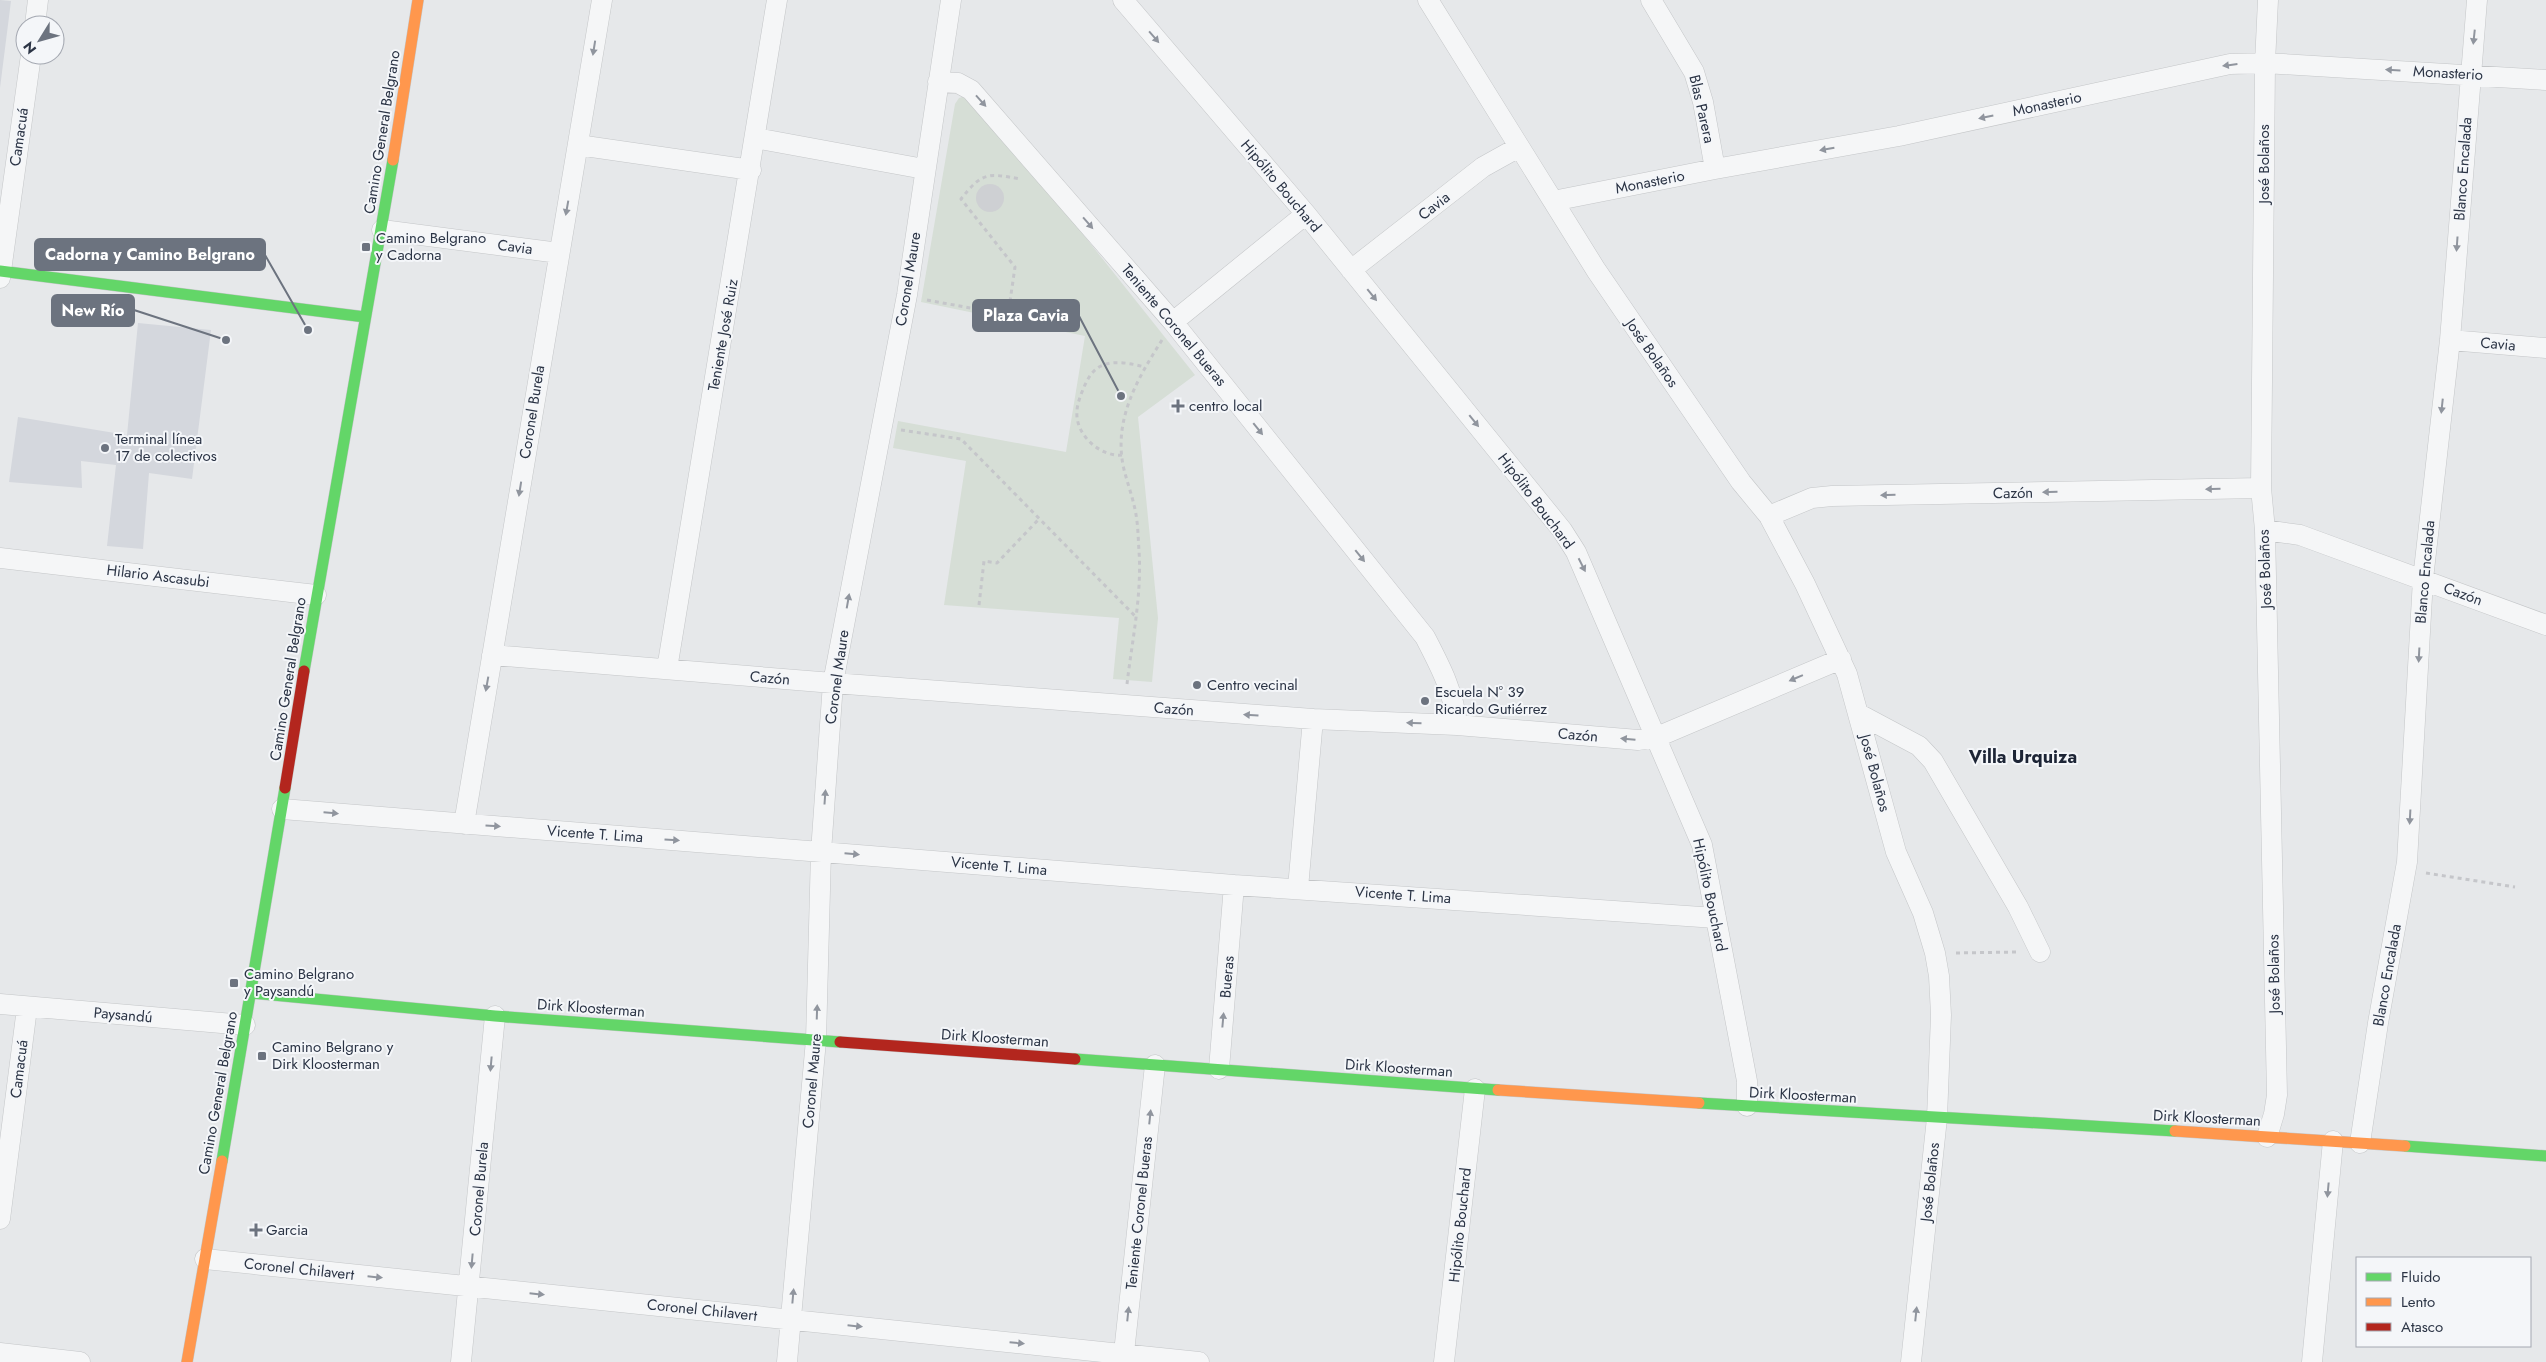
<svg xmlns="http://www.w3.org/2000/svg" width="2546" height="1362" font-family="Jost,sans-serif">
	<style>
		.built { fill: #d4d7dd }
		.green { fill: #d6ded6 }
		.building { fill: #ced0d3 }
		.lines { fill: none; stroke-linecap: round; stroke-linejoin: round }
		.street-casing { stroke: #c4c6c8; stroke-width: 21 }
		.fast-casing { stroke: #c4c6c8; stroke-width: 12 }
		.slow-casing { stroke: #c4c6c8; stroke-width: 12 }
		.jam-casing { stroke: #c4c6c8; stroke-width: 12 }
		.path { stroke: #c5c6ca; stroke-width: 3; stroke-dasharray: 4 4; stroke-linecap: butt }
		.street { stroke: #f5f6f7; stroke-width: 20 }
		.fast { stroke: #63d668; stroke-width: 11 }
		.slow { stroke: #ff974d; stroke-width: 11 }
		.jam { stroke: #b3261e; stroke-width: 11 }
		.oneway { fill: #90959e }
		.poi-dot { fill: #6c737f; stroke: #f4f6f9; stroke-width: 2 }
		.labels { text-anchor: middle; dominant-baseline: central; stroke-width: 4; stroke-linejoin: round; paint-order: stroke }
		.street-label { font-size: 15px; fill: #2b3445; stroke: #f4f6f9 }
		.poi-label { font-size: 15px; fill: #2b3445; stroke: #f4f6f9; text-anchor: start }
		.quarter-label { font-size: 18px; font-weight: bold; fill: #1d2536; stroke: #f4f6f9 }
		.leader { fill: none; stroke: #6c737f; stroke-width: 2 }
		.callout-dot { fill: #6c737f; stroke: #f4f6f9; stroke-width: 2 }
		.callout { fill: #6c737f; stroke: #6c737f; stroke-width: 2 }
		.callout-label { font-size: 16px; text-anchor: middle; font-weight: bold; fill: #fff }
	</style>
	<rect width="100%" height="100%" fill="#e6e8ea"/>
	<!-- built -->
	<path class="built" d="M 0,0 L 11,1 L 0,88 Z
		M 138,323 L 211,330 L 192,479 L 149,473 L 143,549 L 107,546 L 116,465 L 81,461 L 82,488 L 9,482 L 18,417 L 127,435 Z"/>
	<!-- green -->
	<path class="green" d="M 965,96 L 977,101 L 1195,375 L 1138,417 L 1158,618 L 1152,682 L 1113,679 L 1119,618 L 944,605 L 966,461 L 893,448 L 898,421 L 1066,452 L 1085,336 L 921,302 L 955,104 L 959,98 Z"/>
	<!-- building -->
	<path class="building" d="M976 198a14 14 0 1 1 28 0a14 14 0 1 1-28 0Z"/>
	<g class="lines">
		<defs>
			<path id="street" d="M 1123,0 L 1306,214 L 1562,530 L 1576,552 L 1702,845 L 1747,1081 L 1747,1106
				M 1428,0 L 1596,270 L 1741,482 L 1769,516 L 1805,584 L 1847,674 L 1896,852 L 1923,913 L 1935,953 L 1939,976 L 1941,1015 L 1937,1118 L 1911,1362
				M 1651,0 L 1694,72 L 1703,102 L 1715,169
				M 35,25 L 38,0
				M 938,82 L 958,83 L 971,90 L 1173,322 L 1425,637 C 1440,666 1454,692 1457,725
				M 755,138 L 924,169
				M 578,145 L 751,170
				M 1553,201 L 1715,169 L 1899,136 L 2230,64 L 2265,63 L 2546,80
				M 382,230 L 559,253
				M 1351,270 L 1483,167 L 1519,147
				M 0,278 L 31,55
				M 1173,322 L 1306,214
				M 2450,340 L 2546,348
				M 1769,516 L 1812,498 L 1832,496 L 2261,488
				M 2265,530 L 2300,535 L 2546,625
				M 0,558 L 316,595
				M 492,655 L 833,683 L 1313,719 L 1457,725 L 1638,740 L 1657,737 L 1841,659
				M 667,669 L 777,0
				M 1859,714 L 1919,746 L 1933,761 L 2018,907 L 2040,952
				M 282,809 L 1234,885 L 1716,918
				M 464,824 L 602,0
				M 1298,888 L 1313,719
				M 0,1004 L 245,1025
				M 1219,1069 L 1234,885
				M 2267,1137 L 2274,1114 L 2277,1095 L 2265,530 L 2261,488 L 2265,63 L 2268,0
				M 2360,1143 L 2378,1023 L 2407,862 L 2423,579 L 2450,340 L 2477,0
				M 0,1219 L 27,1008
				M 205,1259 L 1199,1362
				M 0,1353 L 80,1362
				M 461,1362 L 495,1016
				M 787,1362 L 816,1040 L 821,852 L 833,683 L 907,295 L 951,0
				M 1123,1362 L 1155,1065
				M 1444,1362 L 1475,1089
				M 2312,1362 L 2333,1141"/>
			<path id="fast" d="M 0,271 L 365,317
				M 304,671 L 393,160
				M 251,993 L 495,1016 L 840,1042
				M 1075,1059 L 1498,1090
				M 1699,1103 L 2175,1131
				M 2405,1146 L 2546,1156
				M 222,1161 L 285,788"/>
			<path id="slow" d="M 393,160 L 418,0
				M 1498,1090 L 1699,1103
				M 2175,1131 L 2405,1146
				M 187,1362 L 222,1161"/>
			<path id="jam" d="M 285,788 L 304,671
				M 840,1042 L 1075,1059"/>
		</defs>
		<!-- street casing -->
		<use href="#street" class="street-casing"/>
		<!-- fast casing -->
		<use href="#fast" class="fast-casing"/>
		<!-- slow casing -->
		<use href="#slow" class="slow-casing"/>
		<!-- jam casing -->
		<use href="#jam" class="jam-casing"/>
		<!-- path -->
		<path class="path" d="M 927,300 L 1008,315 L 1015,267 L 961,199 C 982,172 988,173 1020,179
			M 901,430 L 961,439 L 1135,616
			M 1122,455 C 1102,457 1079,438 1077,417 C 1076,406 1080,397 1084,387 C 1088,378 1093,369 1103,365 C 1116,360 1133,364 1145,367
			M 979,605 L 984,561 L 997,563 L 1039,519
			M 1127,684 C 1132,641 1142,595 1139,551 C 1138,536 1138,520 1134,505 C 1131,492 1126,479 1123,465 C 1114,418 1138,378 1162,340
			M 2426,873 L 2515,887
			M 1956,953 L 2017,952"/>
		<!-- street -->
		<use href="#street" class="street"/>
		<!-- fast -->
		<use href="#fast" class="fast"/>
		<!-- slow -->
		<use href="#slow" class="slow"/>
		<!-- jam -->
		<use href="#jam" class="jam"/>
	</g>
	<!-- one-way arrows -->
	<defs><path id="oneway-solid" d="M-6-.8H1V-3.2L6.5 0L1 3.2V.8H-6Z" transform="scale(1.25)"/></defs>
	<g class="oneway">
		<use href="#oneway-solid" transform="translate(1154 37) rotate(49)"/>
		<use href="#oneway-solid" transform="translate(2474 37) rotate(96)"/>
		<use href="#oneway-solid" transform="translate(594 48) rotate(99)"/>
		<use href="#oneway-solid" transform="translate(2230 65) rotate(173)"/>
		<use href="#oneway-solid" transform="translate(2393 70) rotate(-177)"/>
		<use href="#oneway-solid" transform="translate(981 101) rotate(48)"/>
		<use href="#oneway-solid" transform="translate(1986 117) rotate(168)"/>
		<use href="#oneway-solid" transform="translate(1827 149) rotate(170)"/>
		<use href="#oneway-solid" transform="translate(567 208) rotate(100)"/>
		<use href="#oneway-solid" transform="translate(1088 223) rotate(49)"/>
		<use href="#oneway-solid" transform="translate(2457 244) rotate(94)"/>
		<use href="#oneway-solid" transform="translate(1372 295) rotate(51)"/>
		<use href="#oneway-solid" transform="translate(2442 406) rotate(96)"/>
		<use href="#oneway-solid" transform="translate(1474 421) rotate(51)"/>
		<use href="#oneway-solid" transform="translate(1258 429) rotate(51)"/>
		<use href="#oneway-solid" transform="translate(520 489) rotate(99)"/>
		<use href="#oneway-solid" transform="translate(2213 489) rotate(179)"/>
		<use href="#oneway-solid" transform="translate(2050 492) rotate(179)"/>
		<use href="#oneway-solid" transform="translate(1888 495) rotate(179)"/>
		<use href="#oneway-solid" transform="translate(1360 556) rotate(51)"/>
		<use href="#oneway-solid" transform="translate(1582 565) rotate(63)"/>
		<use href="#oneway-solid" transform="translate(848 601) rotate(-80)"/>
		<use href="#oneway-solid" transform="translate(2419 655) rotate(93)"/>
		<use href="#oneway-solid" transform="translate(1796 678) rotate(157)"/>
		<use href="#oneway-solid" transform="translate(487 684) rotate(100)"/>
		<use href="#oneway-solid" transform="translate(1251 715) rotate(-176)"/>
		<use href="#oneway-solid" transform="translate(1414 723) rotate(-178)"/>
		<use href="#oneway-solid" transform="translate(1628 739) rotate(-175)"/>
		<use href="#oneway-solid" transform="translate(825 797) rotate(-86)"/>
		<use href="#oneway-solid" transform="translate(331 813) rotate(5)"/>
		<use href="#oneway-solid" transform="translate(2410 817) rotate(93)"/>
		<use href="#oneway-solid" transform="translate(493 826) rotate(4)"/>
		<use href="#oneway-solid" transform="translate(672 840) rotate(4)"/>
		<use href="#oneway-solid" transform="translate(852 854) rotate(5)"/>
		<use href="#oneway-solid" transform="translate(817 1012) rotate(-88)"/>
		<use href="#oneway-solid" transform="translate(1223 1020) rotate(-85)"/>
		<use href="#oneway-solid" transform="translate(491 1064) rotate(95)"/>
		<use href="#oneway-solid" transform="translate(1150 1117) rotate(-84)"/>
		<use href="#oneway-solid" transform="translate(2328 1190) rotate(95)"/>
		<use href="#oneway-solid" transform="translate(472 1261) rotate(95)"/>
		<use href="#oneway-solid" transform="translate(375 1277) rotate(6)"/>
		<use href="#oneway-solid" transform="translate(537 1294) rotate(6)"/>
		<use href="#oneway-solid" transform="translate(793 1296) rotate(-85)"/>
		<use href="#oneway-solid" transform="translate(1128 1314) rotate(-84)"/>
		<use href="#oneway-solid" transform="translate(1916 1314) rotate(-84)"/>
		<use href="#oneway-solid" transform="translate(855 1326) rotate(6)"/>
		<use href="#oneway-solid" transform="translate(1017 1343) rotate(6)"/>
	</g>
	<!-- markers -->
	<g class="poi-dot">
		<rect x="361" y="242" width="10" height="10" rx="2.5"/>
		<path d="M1175.5 398.5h5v5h5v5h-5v5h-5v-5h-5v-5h5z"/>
		<circle cx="105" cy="448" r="5"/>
		<circle cx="1197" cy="685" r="5"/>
		<circle cx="1425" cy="701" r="5"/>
		<rect x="229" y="978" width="10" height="10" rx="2.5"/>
		<rect x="257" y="1051" width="10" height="10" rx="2.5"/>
		<path d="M253.5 1222.5h5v5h5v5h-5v5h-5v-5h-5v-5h5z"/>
	</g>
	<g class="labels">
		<!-- street labels -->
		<g class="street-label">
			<text transform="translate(2448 73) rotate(3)">Monasterio</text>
			<text transform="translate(2047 104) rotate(-12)">Monasterio</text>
			<text transform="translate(1702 109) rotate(77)">Blas Parera</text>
			<text transform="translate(382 132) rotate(-81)">Camino General Belgrano</text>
			<text transform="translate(19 137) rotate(-82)">Camacuá</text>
			<text transform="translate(2264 164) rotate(-90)">José Bolaños</text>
			<text transform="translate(2463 169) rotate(-86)">Blanco Encalada</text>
			<text transform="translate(1650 182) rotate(-11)">Monasterio</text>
			<text transform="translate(1281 186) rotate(50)">Hipólito Bouchard</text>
			<text transform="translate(1434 206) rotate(-38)">Cavia</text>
			<text transform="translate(515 247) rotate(7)">Cavia</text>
			<text transform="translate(908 279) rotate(-81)">Coronel Maure</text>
			<text transform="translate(1174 325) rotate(50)">Teniente Coronel Bueras</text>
			<text transform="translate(723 335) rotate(-80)">Teniente José Ruiz</text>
			<text transform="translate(2498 344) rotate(5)">Cavia</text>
			<text transform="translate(1652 353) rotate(55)">José Bolaños</text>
			<text transform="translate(532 412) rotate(-81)">Coronel Burela</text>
			<text transform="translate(2013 493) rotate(-1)">Cazón</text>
			<text transform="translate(1536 501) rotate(53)">Hipólito Bouchard</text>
			<text transform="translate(2265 569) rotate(-92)">José Bolaños</text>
			<text transform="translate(2425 572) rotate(-85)">Blanco Encalada</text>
			<text transform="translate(158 576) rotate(7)">Hilario Ascasubi</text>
			<text transform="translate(2463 594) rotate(20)">Cazón</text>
			<text transform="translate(837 677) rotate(-82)">Coronel Maure</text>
			<text transform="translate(770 678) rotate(5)">Cazón</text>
			<text transform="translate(288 679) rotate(-81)">Camino General Belgrano</text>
			<text transform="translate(1174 709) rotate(4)">Cazón</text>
			<text transform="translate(1578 735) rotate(5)">Cazón</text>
			<text transform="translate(1875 773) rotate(75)">José Bolaños</text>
			<text transform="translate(595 834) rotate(4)">Vicente T. Lima</text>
			<text transform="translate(999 866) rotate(5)">Vicente T. Lima</text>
			<text transform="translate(1403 895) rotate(4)">Vicente T. Lima</text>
			<text transform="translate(1710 895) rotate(78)">Hipólito Bouchard</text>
			<text transform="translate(2274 974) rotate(-91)">José Bolaños</text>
			<text transform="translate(2387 975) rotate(-80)">Blanco Encalada</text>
			<text transform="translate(1227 977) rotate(-85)">Bueras</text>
			<text transform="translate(591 1008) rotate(4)">Dirk Kloosterman</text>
			<text transform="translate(123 1015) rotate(5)">Paysandú</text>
			<text transform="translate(995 1038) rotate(4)">Dirk Kloosterman</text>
			<text transform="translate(1399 1068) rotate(4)">Dirk Kloosterman</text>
			<text transform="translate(19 1069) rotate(-83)">Camacuá</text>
			<text transform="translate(812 1081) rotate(-85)">Coronel Maure</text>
			<text transform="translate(218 1093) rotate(-80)">Camino General Belgrano</text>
			<text transform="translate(1803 1095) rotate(3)">Dirk Kloosterman</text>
			<text transform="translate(2207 1118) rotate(3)">Dirk Kloosterman</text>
			<text transform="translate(1930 1182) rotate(-84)">José Bolaños</text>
			<text transform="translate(479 1189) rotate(-85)">Coronel Burela</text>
			<text transform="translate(1139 1213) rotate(-84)">Teniente Coronel Bueras</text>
			<text transform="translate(1460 1225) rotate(-84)">Hipólito Bouchard</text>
			<text transform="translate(299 1269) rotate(6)">Coronel Chilavert</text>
			<text transform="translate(702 1310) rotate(6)">Coronel Chilavert</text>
		</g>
		<!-- poi labels -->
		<g class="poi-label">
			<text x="376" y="238">Camino Belgrano<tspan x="376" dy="17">y Cadorna</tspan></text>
			<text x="1189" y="406">centro local</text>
			<text x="115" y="439">Terminal línea<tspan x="115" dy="17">17 de colectivos</tspan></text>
			<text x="1207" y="685">Centro vecinal</text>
			<text x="1435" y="692">Escuela Nº 39<tspan x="1435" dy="17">Ricardo Gutiérrez</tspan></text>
			<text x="244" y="974">Camino Belgrano<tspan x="244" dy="17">y Paysandú</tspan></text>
			<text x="272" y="1047">Camino Belgrano y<tspan x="272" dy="17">Dirk Kloosterman</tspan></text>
			<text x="266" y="1230">Garcia</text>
		</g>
		<!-- quarter labels -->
		<g class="quarter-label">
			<text x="2023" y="757">Villa Urquiza</text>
		</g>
	</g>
	<!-- callouts -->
	<path class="leader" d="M308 330L265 255M226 340L134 310M1121 396L1079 316"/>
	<g class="callout-dot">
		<circle cx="308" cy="330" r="5"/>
		<circle cx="226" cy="340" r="5"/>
		<circle cx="1121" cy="396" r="5"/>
	</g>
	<g class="callout">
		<rect x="35" y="239" width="230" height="31" rx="5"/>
		<rect x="52" y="295" width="82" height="31" rx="5"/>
		<rect x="973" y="300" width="106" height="31" rx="5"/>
	</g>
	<g class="callout-label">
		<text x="150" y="260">Cadorna y Camino Belgrano</text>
		<text x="93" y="316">New Río</text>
		<text x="1026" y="321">Plaza Cavia</text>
	</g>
	<!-- legend -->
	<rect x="2356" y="1257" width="175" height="90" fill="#f4f6f9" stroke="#a4a8b1"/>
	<rect x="2366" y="1273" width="25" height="8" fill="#63d668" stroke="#a4a8b1"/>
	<text x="2401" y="1282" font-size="15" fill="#2b3445">Fluido</text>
	<rect x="2366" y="1298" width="25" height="8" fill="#ff974d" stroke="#a4a8b1"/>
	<text x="2401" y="1307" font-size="15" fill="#2b3445">Lento</text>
	<rect x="2366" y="1323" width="25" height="8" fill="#b3261e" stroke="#a4a8b1"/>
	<text x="2401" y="1332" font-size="15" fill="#2b3445">Atasco</text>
	<!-- north arrow -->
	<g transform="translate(40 40) rotate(233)"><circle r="24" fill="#f4f6f9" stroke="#a4a8b1"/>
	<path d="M0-4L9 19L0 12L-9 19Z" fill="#6c737f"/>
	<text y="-8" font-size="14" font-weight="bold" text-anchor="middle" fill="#2b3445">N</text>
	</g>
</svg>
